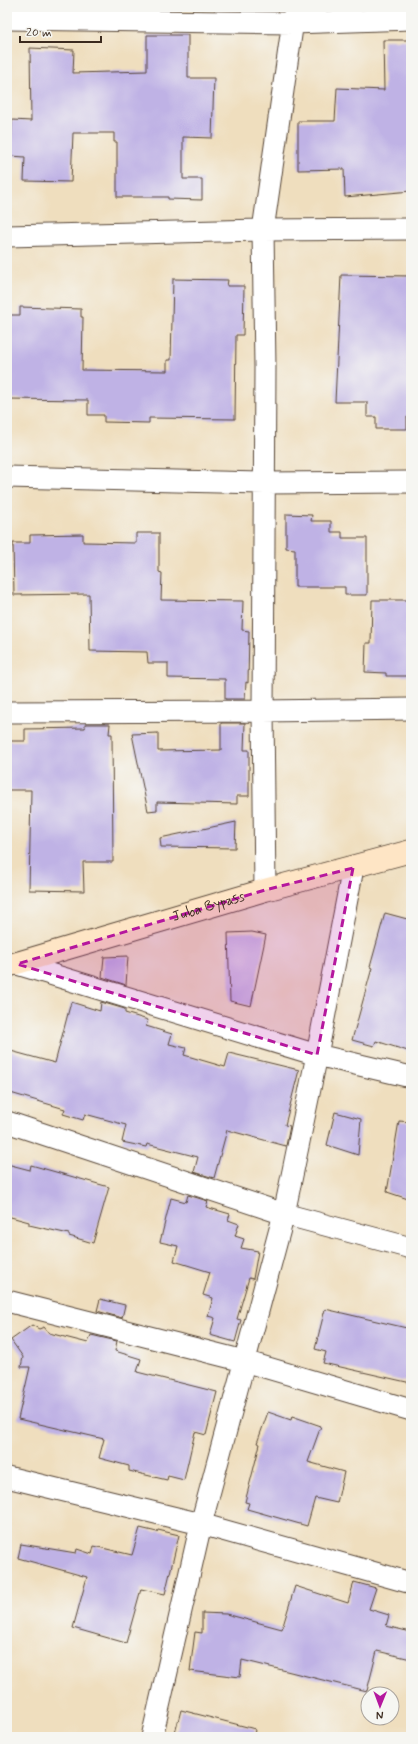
<svg xmlns="http://www.w3.org/2000/svg" width="418" height="1744" font-family="Mynerve,sans-serif">
	<style>
		.building { fill: #bfb2e5 }
		.lines { fill: none; stroke-linecap: round; stroke-linejoin: round }
		.street-casing { stroke: #564536; stroke-width: 23 }
		.secondary-casing { stroke: #564536; stroke-width: 24 }
		.street { stroke: #fff; stroke-width: 21 }
		.secondary { stroke: #fee5c5; stroke-width: 22 }
		.marked { fill: #b5179e; fill-opacity: 0.2; stroke: #b5179e; stroke-width: 3; stroke-dasharray: 8 5; stroke-linejoin: round }
		.labels { text-anchor: middle; dominant-baseline: central; stroke-width: 3; stroke-linejoin: round; paint-order: stroke }
		.street-label { font-size: 14px; fill: #3b2a1e; stroke: #f6f6f2 }
	</style>
	<rect width="100%" height="100%" fill="#f6f6f2"/>
	<filter id="ink" filterUnits="userSpaceOnUse"><feTurbulence type="fractalNoise" baseFrequency=".025" numOctaves="2"/><feDisplacementMap in="SourceGraphic" scale="8" xChannelSelector="R" yChannelSelector="G"/><feConvolveMatrix kernelMatrix="1 2 1 2 8 2 1 2 1" color-interpolation-filters="sRGB"/></filter>
	<filter id="wash" filterUnits="userSpaceOnUse"><feTurbulence type="fractalNoise" baseFrequency=".012" numOctaves="4" result="noise"/><feDisplacementMap in="SourceGraphic" scale="16" xChannelSelector="R" yChannelSelector="G"/><feGaussianBlur stdDeviation="0.9" result="paint"/><feColorMatrix in="noise" values="0 0 0 0 0 0 0 0 0 0 0 0 0 0 0 0 0 1.4 0 .05"/><feComposite in="paint" operator="in"/></filter>
	<g filter="url(#wash)">
		<rect width="100%" height="100%" fill="#efdebe"/>
		<g id="blocks">
			<!-- building -->
			<path class="building" d="M 147,35 L 188,35 L 188,78 L 214,78 L 212,138 L 183,137 L 183,179 L 202,179 L 202,200 L 168,199 L 168,197 L 117,197 L 117,142 L 114,142 L 114,133 L 73,133 L 71,182 L 24,181 L 25,157 L 11,156 L 12,120 L 31,121 L 30,48 L 74,50 L 73,73 L 147,71 Z
				M 383,40 L 411,40 L 411,191 L 345,197 L 344,169 L 298,170 L 298,121 L 335,121 L 337,88 L 384,90 Z
				M 341,275 L 411,276 L 411,417 L 407,417 L 407,429 L 376,429 L 376,417 L 367,417 L 367,402 L 335,402 Z
				M 173,279 L 228,280 L 227,286 L 244,286 L 243,335 L 236,335 L 235,419 L 149,418 L 149,423 L 104,422 L 104,415 L 88,415 L 88,400 L 7,399 L 7,315 L 20,315 L 20,307 L 81,309 L 81,317 L 83,317 L 82,370 L 167,371 L 167,360 L 171,360 Z
				M 286,514 L 312,515 L 311,521 L 331,521 L 331,532 L 342,532 L 342,538 L 367,538 L 367,595 L 345,595 L 345,587 L 295,587 L 295,549 L 286,548 Z
				M 136,533 L 159,533 L 159,572 L 162,573 L 161,600 L 243,601 L 242,630 L 249,631 L 248,683 L 246,682 L 245,699 L 225,699 L 225,679 L 168,678 L 168,663 L 148,663 L 147,652 L 90,651 L 89,594 L 14,595 L 13,543 L 30,543 L 30,535 L 83,534 L 83,542 L 136,543 Z
				M 372,600 L 411,600 L 411,676 L 386,676 L 386,673 L 365,672 L 366,643 L 371,643 Z
				M 221,723 L 245,723 L 244,750 L 249,750 L 249,796 L 237,796 L 237,804 L 157,802 L 157,810 L 148,811 L 132,734 L 158,733 L 158,751 L 221,750 Z
				M 85,724 L 110,724 L 109,734 L 112,734 L 113,862 L 83,862 L 84,891 L 29,890 L 31,790 L 7,790 L 7,741 L 25,741 L 25,729 L 85,728 Z
				M 236,822 L 235,848 L 161,847 L 160,838 Z
				M 385,913 L 411,920 L 411,1052 L 376,1041 L 374,1046 L 352,1040 L 372,968 L 370,967 Z
				M 252,932 L 266,935 L 251,1006 L 230,1001 L 228,933 Z
				M 128,956 L 126,985 L 102,977 L 104,957 Z
				M 71,1002 L 100,1011 L 101,1002 L 125,1009 L 125,1013 L 148,1020 L 146,1026 L 172,1034 L 169,1044 L 186,1048 L 184,1055 L 225,1067 L 229,1053 L 299,1070 L 285,1125 L 290,1126 L 286,1146 L 227,1130 L 214,1178 L 194,1172 L 198,1157 L 147,1144 L 146,1147 L 122,1142 L 126,1125 L 85,1114 L 83,1120 L 63,1114 L 65,1109 L 7,1092 L 7,1050 L 55,1063 Z
				M 335,1112 L 361,1119 L 358,1155 L 327,1145 Z
				M 399,1121 L 411,1122 L 411,1200 L 387,1192 Z
				M 7,1164 L 30,1170 L 31,1165 L 109,1187 L 93,1243 L 69,1236 L 69,1234 L 29,1225 L 29,1222 L 7,1216 Z
				M 188,1195 L 208,1201 L 206,1207 L 230,1214 L 228,1220 L 239,1224 L 235,1236 L 244,1239 L 241,1248 L 258,1251 L 253,1279 L 249,1278 L 237,1319 L 241,1320 L 235,1342 L 210,1335 L 215,1318 L 208,1316 L 213,1298 L 203,1295 L 210,1272 L 174,1261 L 178,1246 L 160,1242 L 171,1198 L 186,1202 Z
				M 100,1299 L 125,1305 L 122,1318 L 97,1311 Z
				M 325,1309 L 411,1329 L 411,1383 L 323,1363 L 326,1352 L 315,1349 Z
				M 32,1325 L 39,1329 L 44,1327 L 49,1333 L 88,1343 L 91,1335 L 117,1341 L 115,1351 L 141,1359 L 137,1372 L 217,1392 L 206,1435 L 195,1432 L 184,1480 L 168,1476 L 167,1480 L 129,1471 L 129,1466 L 99,1458 L 104,1439 L 18,1419 L 30,1367 L 21,1367 L 23,1357 L 11,1340 Z
				M 268,1412 L 291,1420 L 292,1416 L 321,1426 L 308,1462 L 344,1472 L 337,1503 L 315,1498 L 307,1526 L 247,1509 L 249,1503 L 245,1502 L 260,1444 L 257,1443 Z
				M 140,1528 L 157,1532 L 158,1530 L 179,1535 L 165,1594 L 141,1589 L 126,1643 L 73,1628 L 87,1577 L 18,1558 L 21,1544 L 76,1553 L 77,1549 L 92,1554 L 94,1546 L 132,1555 Z
				M 354,1582 L 376,1588 L 369,1609 L 389,1615 L 386,1626 L 411,1632 L 411,1659 L 377,1651 L 367,1691 L 242,1660 L 240,1677 L 190,1671 L 195,1632 L 202,1633 L 202,1613 L 226,1614 L 282,1629 L 295,1586 L 348,1603 Z
				M 181,1710 L 255,1729 L 254,1737 L 174,1737 Z"/>
		</g>
	</g>
	<g filter="url(#ink)">
		<use href="#blocks" fill-opacity="0" stroke="#564536" stroke-width="1"/>
		<g class="lines">
			<defs>
				<path id="street" d="M 7,19 L 293,23 L 411,19
					M 7,236 L 263,230 L 411,229
					M 7,477 L 265,483 L 411,482
					M 7,712 L 263,711 L 411,709
					M 265,890 L 263,711 L 265,367 L 263,230 L 295,7
					M 17,964 L 317,1055 L 411,1077
					M 7,1122 L 284,1214 L 411,1248
					M 7,1301 L 244,1361 L 411,1410
					M 7,1477 L 201,1524 L 411,1583
					M 152,1737 L 201,1524 L 284,1214 L 317,1055 L 353,868"/>
				<g id="secondary">
					<path id="s1" d="M 7,966 L 265,890 L 411,851"/>
				</g>
			</defs>
			<!-- street casing -->
			<use href="#street" class="street-casing"/>
			<!-- secondary casing -->
			<use href="#secondary" class="secondary-casing"/>
			<!-- street -->
			<use href="#street" class="street"/>
			<!-- secondary -->
			<use href="#secondary" class="secondary"/>
		</g>
	</g>
	<!-- marked area -->
	<path class="marked" d="M 353,868 L 317,1055 L 17,964 L 265,890 Z"/>
	<g class="labels">
		<!-- street labels -->
		<g class="street-label">
			<text stroke="none"><textPath href="#s1" startOffset="210">Juba Bypass</textPath></text>
		</g>
	</g>
	<!-- margin -->
	<rect width="418" height="1744" fill="none" stroke="#f6f6f2" stroke-width="24"/>
	<!-- north arrow -->
	<g transform="translate(380 1706) rotate(181)"><circle r="19" fill="#f6f6f2" stroke="#aba49d"/>
	<path d="M0-3L7 15L0 10L-7 15Z" fill="#b5179e"/>
	<text y="-6" font-size="11" font-weight="bold" text-anchor="middle" fill="#3b2a1e">N</text>
	</g>
	<!-- scale -->
	<path d="M20 36v6h81v-6" fill="none" stroke="#3b2a1e" stroke-width="2"/>
	<text x="26" y="36" font-size="12" fill="#3b2a1e" stroke="#f6f6f2" stroke-width="3" paint-order="stroke">20 m</text>
</svg>
